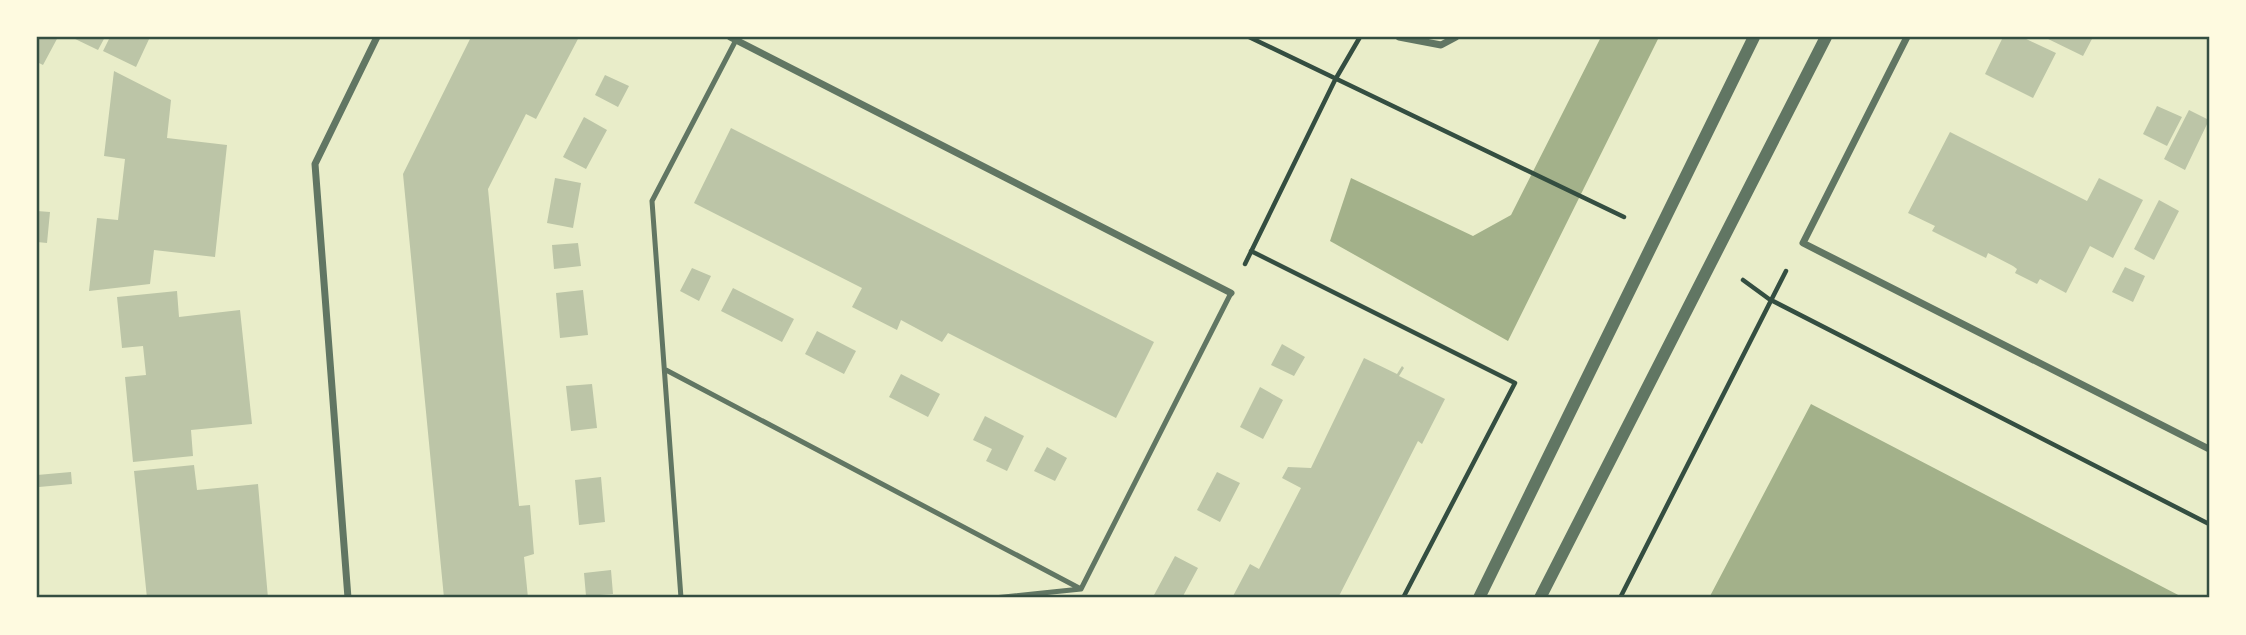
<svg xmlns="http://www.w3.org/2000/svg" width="2246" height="635" font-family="'Open Sans',sans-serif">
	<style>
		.water { fill: #a3b18a }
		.building { fill: #bcc5a7 }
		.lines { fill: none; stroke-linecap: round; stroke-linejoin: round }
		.path { stroke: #344e41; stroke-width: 4.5 }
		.service { stroke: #617663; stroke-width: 5 }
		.minor { stroke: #617663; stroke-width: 7 }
		.tertiary { stroke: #617663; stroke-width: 12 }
		.neatline { fill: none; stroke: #344e41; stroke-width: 2.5 }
	</style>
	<rect width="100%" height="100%" fill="#e9edc9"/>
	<!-- water -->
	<path class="water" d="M 1601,37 L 1659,37 L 1508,341 L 1330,241 L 1351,178 L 1473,236 L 1511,215 Z
		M 1811,404 L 2184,598 L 1709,598 Z"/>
	<!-- building -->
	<path class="building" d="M 37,37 L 58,37 L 43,65 L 37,62 Z
		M 71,37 L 105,37 L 98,50 Z
		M 110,37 L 150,37 L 136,67 L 103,51 Z
		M 471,37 L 579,37 L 536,119 L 526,114 L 488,189 L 519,506 L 530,505 L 534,554 L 524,557 L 528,598 L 444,598 L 403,174 Z
		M 2003,37 L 2022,37 L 2056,53 L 2033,98 L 1985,74 Z
		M 2044,37 L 2093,37 L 2083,56 Z
		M 114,71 L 171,100 L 167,138 L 227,145 L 215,257 L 154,250 L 150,284 L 89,291 L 97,218 L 118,220 L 125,159 L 104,156 Z
		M 605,75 L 629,86 L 618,107 L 595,95 Z
		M 2157,106 L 2182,117 L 2167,146 L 2143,134 Z
		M 2189,110 L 2209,120 L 2185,170 L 2164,159 Z
		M 584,117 L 607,130 L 586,169 L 563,157 Z
		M 731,128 L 1154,342 L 1116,418 L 948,333 L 942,342 L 901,320 L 897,330 L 852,307 L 862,288 L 694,203 Z
		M 1950,132 L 2087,201 L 2099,178 L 2143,200 L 2113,258 L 2090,246 L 2066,293 L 2040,279 L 2037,284 L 2015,273 L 2017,269 L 2013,266 L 1988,253 L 1986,258 L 1932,231 L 1935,226 L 1908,213 Z
		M 555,178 L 581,183 L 573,228 L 547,223 Z
		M 2159,200 L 2179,211 L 2154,260 L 2134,249 Z
		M 37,211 L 50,212 L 47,243 L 37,242 Z
		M 578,243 L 581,266 L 554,269 L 552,245 Z
		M 2125,267 L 2145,276 L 2133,302 L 2112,292 Z
		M 692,268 L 711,276 L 699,301 L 680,291 Z
		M 733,288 L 794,319 L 782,342 L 721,311 Z
		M 583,290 L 588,335 L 560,338 L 556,293 Z
		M 177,291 L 179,317 L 240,310 L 252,424 L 191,430 L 193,456 L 133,462 L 125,377 L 146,375 L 143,346 L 122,348 L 117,297 Z
		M 817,331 L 856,351 L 844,374 L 805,354 Z
		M 1282,344 L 1305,357 L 1294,376 L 1271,365 Z
		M 1364,358 L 1397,374 L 1402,366 L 1404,368 L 1399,376 L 1445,399 L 1422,444 L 1418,441 L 1338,598 L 1232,598 L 1250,564 L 1259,569 L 1301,488 L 1282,478 L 1288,467 L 1311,468 Z
		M 901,374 L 940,394 L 928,417 L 889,397 Z
		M 592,384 L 597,428 L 571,431 L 566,386 Z
		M 1260,387 L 1283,400 L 1263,439 L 1240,427 Z
		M 985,416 L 1024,436 L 1007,471 L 986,461 L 992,449 L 973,440 Z
		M 1047,447 L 1067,458 L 1055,481 L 1034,471 Z
		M 194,465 L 197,490 L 258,484 L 268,598 L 147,598 L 134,471 Z
		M 71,472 L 72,484 L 39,487 L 37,475 Z
		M 1217,472 L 1240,483 L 1220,522 L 1197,510 Z
		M 601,477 L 605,522 L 579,525 L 575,480 Z
		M 1175,556 L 1198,568 L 1182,598 L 1161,598 L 1154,595 Z
		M 611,570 L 613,594 L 586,596 L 584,573 Z"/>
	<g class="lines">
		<!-- path -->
		<path class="path" d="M 1249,37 L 1624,217
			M 1251,251 L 1515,383 L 1403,598
			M 1245,264 L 1335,80 L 1360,37
			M 1743,280 L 1769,299 L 2209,524
			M 1620,598 L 1786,271"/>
		<!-- service -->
		<path class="service" d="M 666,370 L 1081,589
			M 681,598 L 652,201 L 736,40
			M 994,598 L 1081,589 L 1231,293"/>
		<!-- minor -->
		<path class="minor" d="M 730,37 L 1231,293
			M 1399,37 L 1441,45 L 1456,37
			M 1907,37 L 1803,243 L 2209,449
			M 348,598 L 315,164 L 377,37"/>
		<!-- tertiary -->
		<path class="tertiary" d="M 1479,598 L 1754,37
			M 1540,598 L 1826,37"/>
	</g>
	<!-- border -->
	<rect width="2246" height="635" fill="none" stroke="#fefae0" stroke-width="77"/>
	<rect x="38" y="38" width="2170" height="558" class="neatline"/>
</svg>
